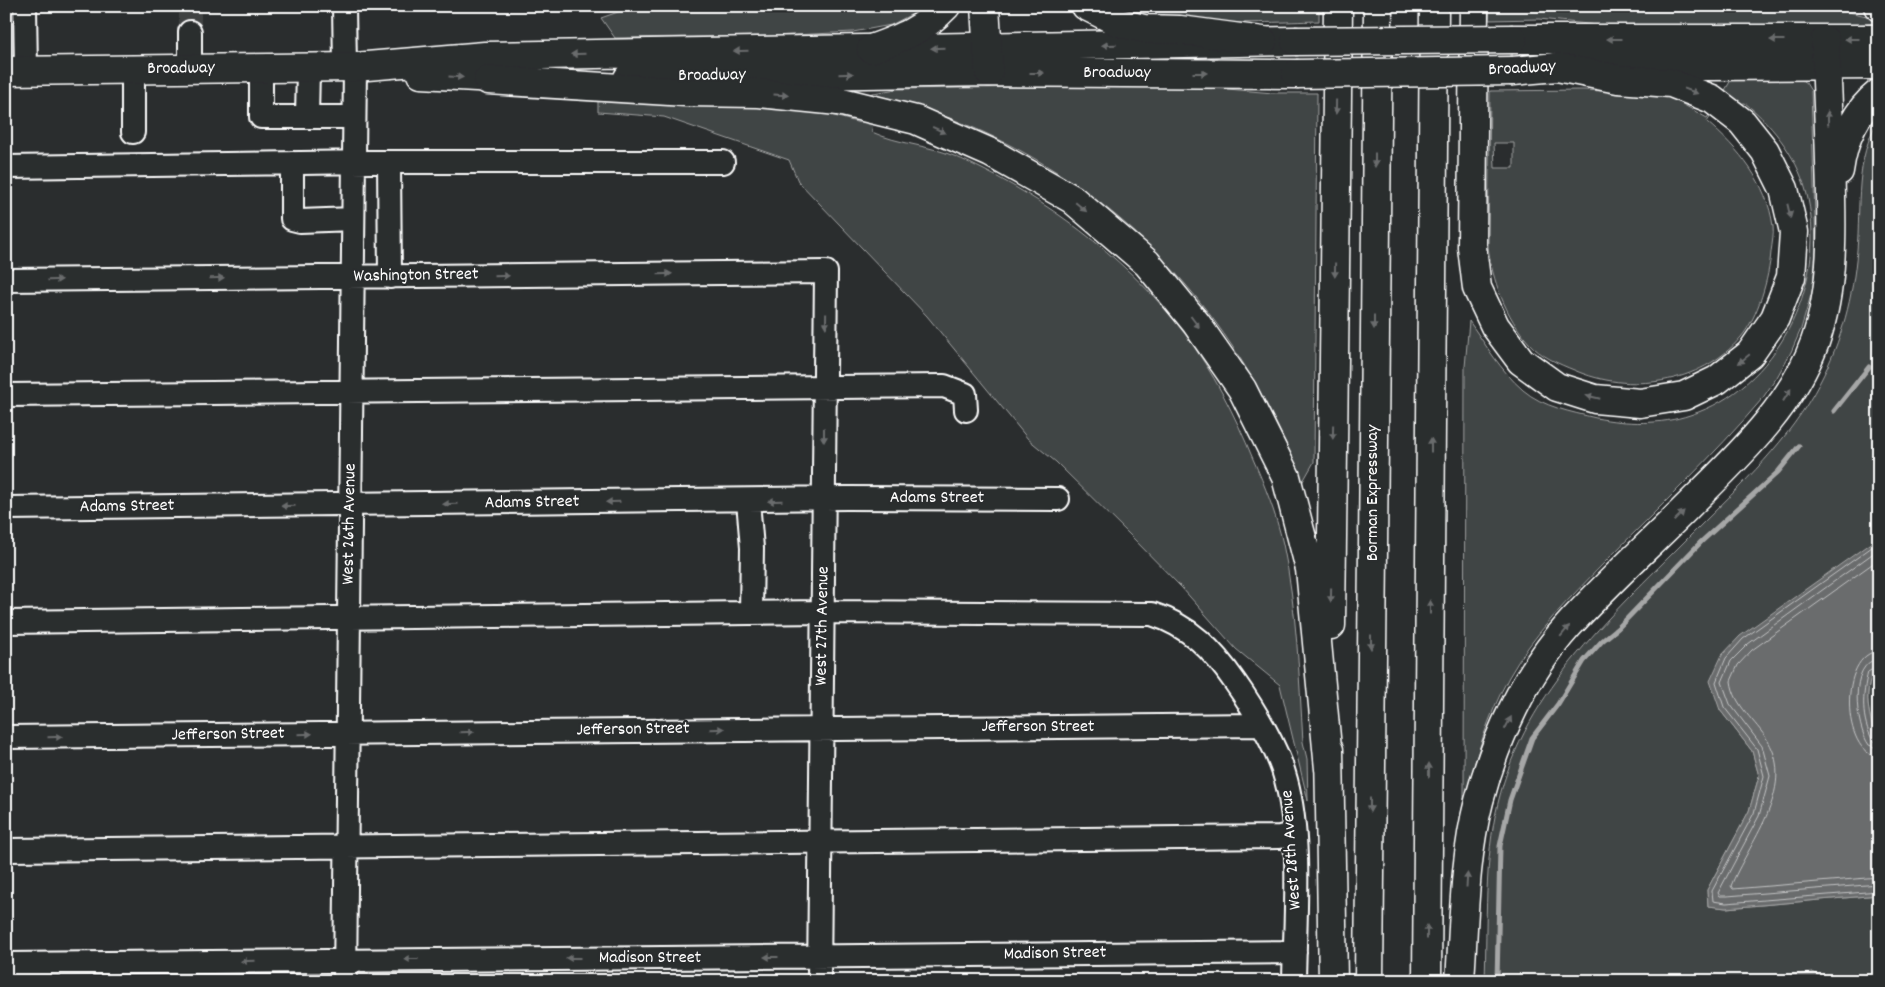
<svg xmlns="http://www.w3.org/2000/svg" width="1885" height="987" font-family="Dekko,sans-serif">
	<style>
		.green { fill: #414445; stroke: #a0a2a2; fill-rule: evenodd }
		.water { fill: #6a6c6d; stroke: #a6a7a7 }
		.lines { fill: none; stroke-linecap: round; stroke-linejoin: round }
		.shore { stroke: #c3c4c5; stroke-width: 1 }
		.stream { stroke: #a6a7a7; stroke-width: 5 }
		.minor-tunnel { stroke: #3f4243; stroke-width: 22; stroke-dasharray: 22 11; stroke-linecap: butt }
		.minor-casing { stroke: #fff; stroke-width: 26 }
		.major-casing { stroke: #fff; stroke-width: 31 }
		.highway-casing { stroke: #fff; stroke-width: 31 }
		.minor { stroke: #2a2d2e; stroke-width: 22 }
		.major { stroke: #2a2d2e; stroke-width: 28 }
		.highway { stroke: #2a2d2e; stroke-width: 28 }
		.major-bridge-casing { stroke: #fff; stroke-width: 31; stroke-linecap: butt }
		.major-bridge { stroke: #2a2d2e; stroke-width: 28 }
		.oneway { fill: #6a6c6d }
		.labels { text-anchor: middle; dominant-baseline: central; stroke-width: 4.5; stroke-linejoin: round; paint-order: stroke }
		.street-label { font-size: 18px; fill: #fff; stroke: #2a2d2e }
	</style>
	<rect width="100%" height="100%" fill="#2a2d2e"/>
	<filter id="ink" filterUnits="userSpaceOnUse"><feTurbulence type="fractalNoise" baseFrequency=".02" numOctaves="2"/><feDisplacementMap in="SourceGraphic" scale="10" xChannelSelector="R" yChannelSelector="G"/><feConvolveMatrix kernelMatrix="1 2 1 2 8 2 1 2 1" color-interpolation-filters="sRGB"/></filter>
	<g filter="url(#ink)">
		<!-- green -->
		<path class="green" d="M 635,6 L 921,6 L 912,14 L 891,25 L 853,32 L 774,36 L 615,38 L 601,18 Z
			M 1118,6 L 1319,6 L 1319,21 C 1274,22 1152,29 1118,6 Z
			M 1490,6 L 1821,6 L 1876,18 L 1876,23 L 1853,25 L 1618,27 L 1539,19 L 1489,20 Z
			M 1731,80 L 1800,79 L 1806,83 L 1811,91 L 1816,249 L 1813,288 L 1801,329 L 1791,352 L 1777,377 L 1762,399 C 1713,457 1657,509 1604,563 C 1570,598 1533,634 1509,677 C 1488,715 1475,760 1464,802 L 1465,367 L 1469,321 C 1486,345 1500,370 1523,390 C 1543,407 1571,412 1596,418 C 1626,424 1661,425 1690,415 C 1776,388 1827,286 1808,199 C 1800,161 1775,127 1745,103 L 1738,104 L 1721,97 Z
			M 1182,85 L 1273,93 L 1317,93 L 1314,462 L 1302,483 C 1237,311 1111,175 936,113 C 914,105 890,100 867,94 L 897,89 Z
			M 1583,90 L 1642,93 L 1670,97 L 1707,118 L 1712,110 L 1714,111 L 1707,122 C 1739,149 1767,183 1773,226 C 1774,234 1772,244 1771,252 C 1769,278 1758,317 1741,337 C 1701,385 1628,394 1574,370 C 1559,364 1540,356 1529,343 C 1506,317 1492,280 1488,246 L 1490,91 ZM 1494,143 L 1514,143 L 1514,168 L 1495,168 Z
			M 598,100 L 765,104 L 816,111 L 860,123 L 862,115 L 873,121 L 872,132 C 898,144 928,145 954,156 C 964,160 974,165 984,170 C 1059,208 1134,266 1185,334 C 1213,372 1235,415 1253,459 C 1265,486 1276,514 1283,544 C 1297,609 1299,676 1303,742 L 1307,759 L 1308,801 L 1280,685 L 1236,649 L 1182,588 L 1132,537 L 1056,462 L 1028,439 L 927,316 L 798,181 L 789,160 L 664,117 L 598,112 Z
			M 1879,119 L 1879,537 L 1875,538 L 1720,710 L 1752,751 L 1759,776 L 1749,811 L 1707,890 L 1708,906 L 1726,908 L 1879,895 L 1879,981 L 1832,981 L 1814,973 L 1736,981 L 1485,981 C 1487,922 1484,860 1498,803 C 1525,689 1617,610 1696,530 C 1742,484 1790,440 1820,382 C 1842,340 1853,297 1857,250 C 1861,205 1854,160 1879,119 Z
			M 1879,669 L 1879,742 C 1870,723 1859,685 1879,669 Z"/>
		<!-- water -->
		<path class="water" d="M 1879,537 L 1879,669 C 1859,685 1870,723 1879,742 L 1879,895 L 1726,908 L 1708,906 L 1707,890 L 1749,811 L 1759,776 L 1752,751 L 1720,710 L 1710,681 L 1722,655 L 1740,636 Z
			M 1814,973 L 1832,981 L 1736,981 Z"/>
		<g class="lines">
			<!-- shore -->
			<path class="shore" d="M 1879,542 L 1743,639 L 1726,658 L 1716,682 L 1724,707 L 1757,749 L 1764,776 L 1754,813 L 1712,891 L 1713,901 L 1726,903 L 1879,891
				M 1879,549 L 1748,644 L 1731,661 L 1722,682 L 1730,704 L 1762,746 L 1770,776 L 1759,816 L 1718,893 L 1720,896 L 1727,896 L 1879,884
				M 1879,559 L 1752,650 L 1738,665 L 1731,681 C 1734,706 1756,721 1768,741 C 1797,789 1747,845 1731,886 L 1733,889 L 1879,877
				M 1879,651 C 1838,653 1841,755 1879,757
				M 1879,659 C 1847,661 1856,728 1869,745 L 1879,749
				M 1879,665 L 1868,672 C 1862,696 1861,719 1873,741 L 1879,743"/>
			<!-- stream -->
			<path class="stream" d="M 1834,411 L 1869,367
				M 1497,981 L 1500,846 L 1510,800 L 1532,738 L 1558,704 L 1584,661 L 1602,641 L 1618,628 L 1701,542 L 1778,472 L 1799,446"/>
			<!-- minor-tunnel -->
			<path class="minor-tunnel" d="M 190,6 L 190,32"/>
			<defs>
				<path id="minor" d="M 25,6 L 26,71
					M 344,6 L 345,67
					M 190,32 L 190,69
					M 261,68 L 261,117 L 354,117
					M 133,70 L 133,132
					M 307,117 L 308,68
					M 389,162 L 390,277
					M 292,163 L 292,219 L 300,221 L 353,219
					M 6,167 L 370,162 L 723,162
					M 6,280 L 826,272 L 819,981
					M 6,395 L 944,386 L 965,394 L 966,410
					M 748,501 L 752,548 L 751,613
					M 6,508 L 847,498 L 1058,499
					M 6,622 L 823,612 L 1152,614 C 1190,626 1213,650 1235,682 C 1254,709 1278,749 1286,780 C 1302,839 1295,919 1294,981
					M 6,737 L 1260,725
					M 6,850 L 1280,837 L 1294,833
					M 6,964 L 1295,952
					M 345,981 L 355,67"/>
				<path id="major" d="M 1513,39 L 1879,39
					M 6,71 L 355,67 L 485,56 L 1295,41
					M 1513,71 L 1557,67 L 1879,65
					M 421,74 L 513,79
					M 628,78 L 989,72 L 1296,74"/>
				<path id="highway" d="M 985,6 L 989,72
					M 1086,6 L 1120,23 L 1144,29 L 1180,30 L 1263,41
					M 1474,6 L 1472,247 L 1477,288 L 1495,326 L 1521,361 L 1557,387 L 1595,399 L 1640,403 L 1684,396 L 1717,380 L 1750,354 L 1775,318 L 1791,277 L 1794,232 L 1784,189 L 1765,151 L 1742,122 L 1712,99 L 1671,83 L 1618,79 L 1557,67
					M 1878,6 L 1879,7
					M 871,49 C 902,38 923,30 946,6
					M 488,80 L 686,92 L 759,93 L 838,101 L 916,120 L 991,153 L 1072,199 L 1147,263 L 1196,323 L 1242,389 L 1286,477 L 1310,569 L 1329,769
					M 1839,171 C 1843,141 1855,112 1879,93
					M 1331,625 L 1338,6
					M 1329,750 L 1333,981
					M 1369,981 L 1378,6
					M 1427,981 L 1434,6
					M 1460,981 C 1464,922 1464,858 1479,801 C 1495,739 1525,674 1568,626 C 1605,585 1646,548 1685,509 C 1734,460 1791,409 1815,342 C 1835,285 1832,222 1830,162 C 1829,121 1827,81 1825,40"/>
			</defs>
			<!-- minor casing -->
			<use href="#minor" class="minor-casing"/>
			<!-- major casing -->
			<use href="#major" class="major-casing"/>
			<!-- highway casing -->
			<use href="#highway" class="highway-casing"/>
			<!-- minor -->
			<use href="#minor" class="minor"/>
			<!-- major -->
			<use href="#major" class="major"/>
			<!-- highway -->
			<use href="#highway" class="highway"/>
			<defs>
				<path id="major-bridge" d="M 1295,41 L 1513,39
					M 1296,74 L 1513,71"/>
			</defs>
			<!-- major-bridge casing -->
			<use href="#major-bridge" class="major-bridge-casing"/>
			<!-- major-bridge -->
			<use href="#major-bridge" class="major-bridge"/>
		</g>
		<!-- one-way arrows -->
		<defs><path id="oneway-solid" d="M-6-.8H1V-3.2L6.5 0L1 3.2V.8H-6Z" transform="scale(1.25)"/></defs>
		<g class="oneway">
			<use href="#oneway-solid" transform="translate(1614 39) rotate(-180)"/>
			<use href="#oneway-solid" transform="translate(1852 39) rotate(180)"/>
			<use href="#oneway-solid" transform="translate(1777 40) rotate(-180)"/>
			<use href="#oneway-solid" transform="translate(1109 45) rotate(179)"/>
			<use href="#oneway-solid" transform="translate(938 48) rotate(179)"/>
			<use href="#oneway-solid" transform="translate(741 51) rotate(179)"/>
			<use href="#oneway-solid" transform="translate(578 54) rotate(179)"/>
			<use href="#oneway-solid" transform="translate(1037 73)"/>
			<use href="#oneway-solid" transform="translate(1200 73)"/>
			<use href="#oneway-solid" transform="translate(846 74) rotate(-1)"/>
			<use href="#oneway-solid" transform="translate(456 77) rotate(4)"/>
			<use href="#oneway-solid" transform="translate(1691 91) rotate(21)"/>
			<use href="#oneway-solid" transform="translate(781 95) rotate(4)"/>
			<use href="#oneway-solid" transform="translate(1336 107) rotate(91)"/>
			<use href="#oneway-solid" transform="translate(1828 118) rotate(-92)"/>
			<use href="#oneway-solid" transform="translate(939 130) rotate(24)"/>
			<use href="#oneway-solid" transform="translate(1375 160) rotate(90)"/>
			<use href="#oneway-solid" transform="translate(1081 207) rotate(40)"/>
			<use href="#oneway-solid" transform="translate(1789 211) rotate(77)"/>
			<use href="#oneway-solid" transform="translate(1335 270) rotate(91)"/>
			<use href="#oneway-solid" transform="translate(665 274) rotate(-1)"/>
			<use href="#oneway-solid" transform="translate(502 276) rotate(-1)"/>
			<use href="#oneway-solid" transform="translate(217 278) rotate(-1)"/>
			<use href="#oneway-solid" transform="translate(55 280) rotate(-1)"/>
			<use href="#oneway-solid" transform="translate(826 321) rotate(91)"/>
			<use href="#oneway-solid" transform="translate(1195 322) rotate(53)"/>
			<use href="#oneway-solid" transform="translate(1374 322) rotate(90)"/>
			<use href="#oneway-solid" transform="translate(1744 359) rotate(141)"/>
			<use href="#oneway-solid" transform="translate(1787 395) rotate(-58)"/>
			<use href="#oneway-solid" transform="translate(1593 397) rotate(-167)"/>
			<use href="#oneway-solid" transform="translate(1333 432) rotate(91)"/>
			<use href="#oneway-solid" transform="translate(824 435) rotate(90)"/>
			<use href="#oneway-solid" transform="translate(1431 445) rotate(-90)"/>
			<use href="#oneway-solid" transform="translate(775 501) rotate(179)"/>
			<use href="#oneway-solid" transform="translate(613 502) rotate(179)"/>
			<use href="#oneway-solid" transform="translate(450 504) rotate(179)"/>
			<use href="#oneway-solid" transform="translate(288 506) rotate(179)"/>
			<use href="#oneway-solid" transform="translate(1679 516) rotate(-45)"/>
			<use href="#oneway-solid" transform="translate(1331 595) rotate(91)"/>
			<use href="#oneway-solid" transform="translate(1430 607) rotate(-90)"/>
			<use href="#oneway-solid" transform="translate(1565 631) rotate(-51)"/>
			<use href="#oneway-solid" transform="translate(1371 642) rotate(90)"/>
			<use href="#oneway-solid" transform="translate(1508 723) rotate(-63)"/>
			<use href="#oneway-solid" transform="translate(717 729) rotate(-1)"/>
			<use href="#oneway-solid" transform="translate(467 732) rotate(-1)"/>
			<use href="#oneway-solid" transform="translate(305 734) rotate(-1)"/>
			<use href="#oneway-solid" transform="translate(55 737) rotate(-1)"/>
			<use href="#oneway-solid" transform="translate(1429 770) rotate(-90)"/>
			<use href="#oneway-solid" transform="translate(1370 805) rotate(90)"/>
			<use href="#oneway-solid" transform="translate(1467 880) rotate(-86)"/>
			<use href="#oneway-solid" transform="translate(1427 932) rotate(-90)"/>
			<use href="#oneway-solid" transform="translate(771 957) rotate(180)"/>
			<use href="#oneway-solid" transform="translate(573 958) rotate(180)"/>
			<use href="#oneway-solid" transform="translate(411 959) rotate(180)"/>
			<use href="#oneway-solid" transform="translate(248 961) rotate(179)"/>
		</g>
	</g>
	<g class="labels">
		<!-- street labels -->
		<g class="street-label">
			<text transform="translate(181 69) rotate(-1)">Broadway</text>
			<text transform="translate(1522 69) rotate(-3)">Broadway</text>
			<text x="1117" y="73">Broadway</text>
			<text transform="translate(712 76) rotate(-1)">Broadway</text>
			<text transform="translate(416 276) rotate(-1)">Washington Street</text>
			<text transform="translate(1373 493) rotate(-90)">Borman Expressway</text>
			<text x="937" y="498">Adams Street</text>
			<text transform="translate(532 503) rotate(-1)">Adams Street</text>
			<text transform="translate(127 507) rotate(-1)">Adams Street</text>
			<text transform="translate(350 524) rotate(-89)">West 26th Avenue</text>
			<text transform="translate(823 626) rotate(-89)">West 27th Avenue</text>
			<text x="1038" y="727">Jefferson Street</text>
			<text transform="translate(633 730) rotate(-1)">Jefferson Street</text>
			<text transform="translate(228 735) rotate(-1)">Jefferson Street</text>
			<text transform="translate(1292 850) rotate(-94)">West 28th Avenue</text>
			<text transform="translate(1055 954) rotate(-1)">Madison Street</text>
			<text x="650" y="958">Madison Street</text>
		</g>
	</g>
	<!-- margin -->
	<rect width="1885" height="987" fill="none" stroke="#2a2d2e" stroke-width="25"/>
	<rect x="12" y="12" width="1860" height="962" fill="none" stroke="#fff" stroke-width="2" filter="url(#ink)"/>
</svg>
